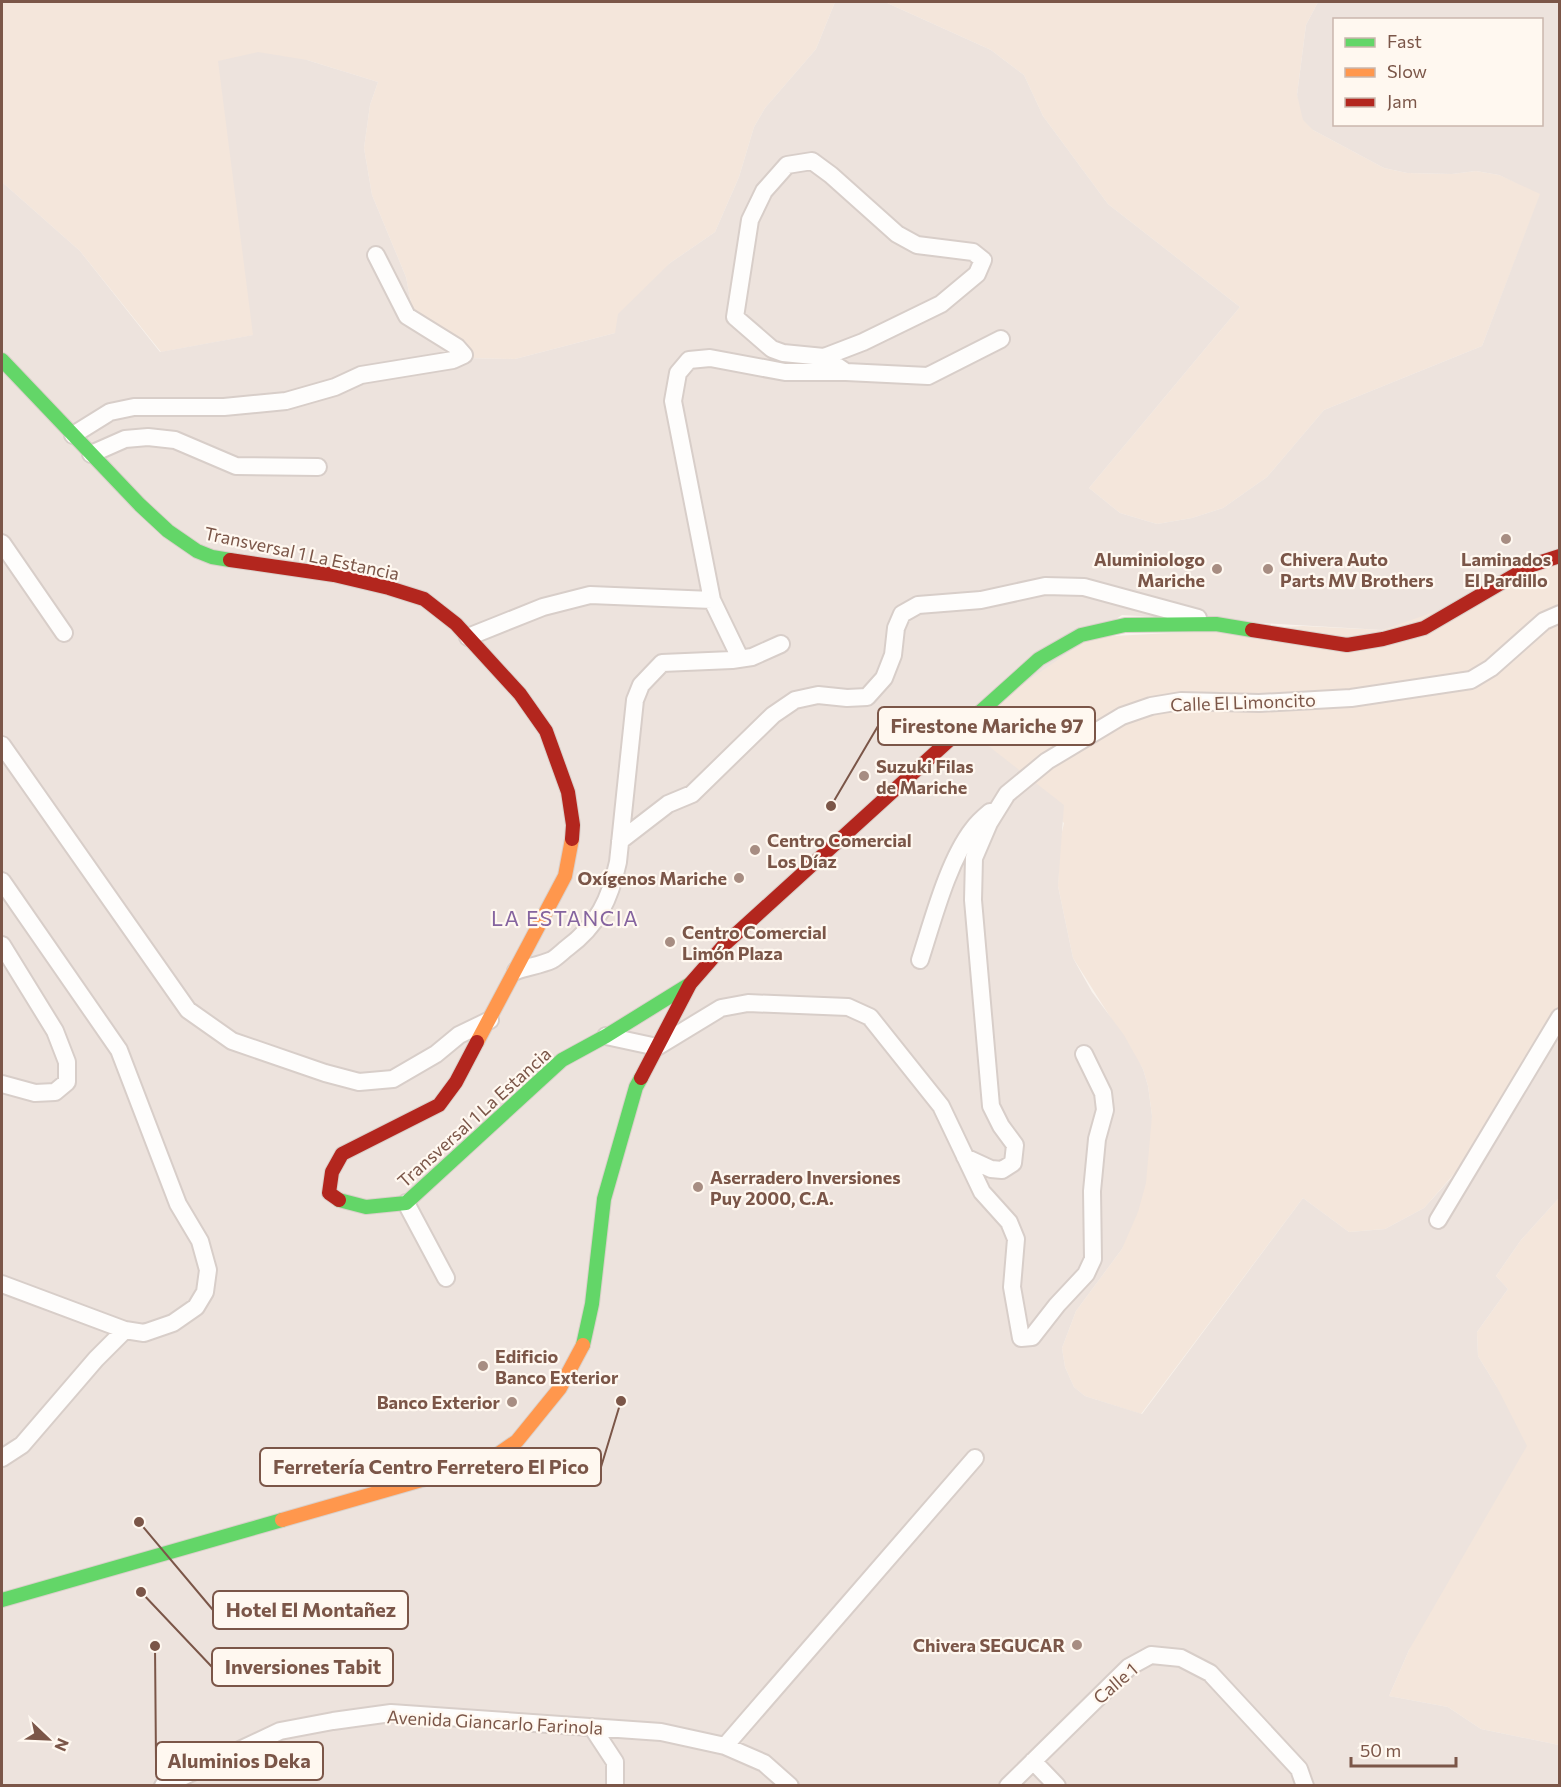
<svg xmlns="http://www.w3.org/2000/svg" width="1561" height="1787" font-family="Commissioner,sans-serif">
	<style>
		.residential { fill: #f4e6db }
		.industrial { fill: #ede3dd; fill-rule: evenodd }
		.lines { fill: none; stroke-linecap: round; stroke-linejoin: round }
		.street-casing { stroke: #d8cec9; stroke-width: 20 }
		.fast-casing { stroke: #dad0ca; stroke-width: 16 }
		.slow-casing { stroke: #dad0ca; stroke-width: 16 }
		.jam-casing { stroke: #dad0ca; stroke-width: 16 }
		.street { stroke: #fefdfc; stroke-width: 16 }
		.fast { stroke: #63d668; stroke-width: 14 }
		.slow { stroke: #ff974d; stroke-width: 14 }
		.jam { stroke: #b3261e; stroke-width: 14 }
		.poi-dot { fill: #a78d82; stroke: #fff8f0; stroke-width: 2 }
		.labels { text-anchor: middle; dominant-baseline: central; stroke-width: 4.5; stroke-linejoin: round; paint-order: stroke }
		.street-label { font-size: 18px; fill: #7b5648; stroke: #fff8f0 }
		.poi-label { font-size: 18px; font-weight: bold; fill: #7b5648; stroke: #fff8f0; text-anchor: start }
		.quarter-label { font-size: 21px; letter-spacing: 1.5px; fill: #85649f; stroke: #fff8f0 }
		.leader { fill: none; stroke: #7b5648; stroke-width: 2 }
		.callout-dot { fill: #7b5648; stroke: #fff8f0; stroke-width: 2 }
		.callout { fill: #fff8f0; stroke: #7b5648; stroke-width: 2 }
		.callout-label { font-size: 20px; text-anchor: middle; font-weight: bold; fill: #7b5648 }
	</style>
	<rect width="100%" height="100%" fill="#f9f3ed"/>
	<!-- residential -->
	<path class="residential" d="M 2,2 L 835,2 L 816,49 L 765,108 L 754,127 L 739,177 L 715,232 L 670,263 L 615,333 L 515,359 L 461,358 L 415,324 L 406,277 L 372,195 L 364,148 L 370,105 L 378,82 L 307,60 L 219,61 L 254,335 L 161,352 L 80,251 L 2,182 Z
		M 885,2 L 1318,2 L 1306,25 L 1297,95 L 1313,130 L 1384,168 L 1407,173 L 1452,174 L 1476,171 L 1499,175 L 1541,193 L 1482,346 L 1324,410 L 1267,477 L 1223,508 L 1192,518 L 1157,524 L 1120,513 L 1089,488 L 1240,307 L 1108,204 L 1043,116 L 1024,75 L 991,50 Z
		M 1559,548 L 1559,1014 L 1470,1156 L 1424,1208 L 1385,1229 L 1349,1232 L 1303,1198 L 1141,1414 L 1085,1396 L 1074,1387 L 1065,1367 L 1062,1348 L 1076,1311 L 1122,1249 L 1152,1116 L 1148,1086 L 1143,1069 L 1073,958 L 1058,886 L 1060,841 L 1064,823 L 963,726 L 1056,639 L 1303,626 L 1382,630 Z
		M 1559,1198 L 1559,1745 L 1481,1729 L 1448,1707 L 1389,1696 L 1409,1650 L 1497,1387 L 1478,1356 L 1477,1332 L 1508,1289 L 1496,1276 L 1521,1240 Z"/>
	<!-- industrial -->
	<path class="industrial" d="M 835,2 L 885,2 L 991,50 L 1024,75 L 1043,116 L 1108,204 L 1240,307 L 1089,488 L 1120,513 L 1157,524 L 1192,518 L 1223,508 L 1267,477 L 1324,410 L 1482,346 L 1540,194 L 1499,175 L 1476,171 L 1452,174 L 1407,173 L 1384,168 L 1313,130 L 1303,120 L 1297,95 L 1306,25 L 1318,2 L 1559,2 L 1559,548 L 1469,600 L 1382,630 L 1122,615 L 963,726 L 1064,805 L 1058,886 L 1073,958 L 1092,992 L 1124,1035 L 1143,1069 L 1148,1086 L 1152,1116 L 1146,1183 L 1138,1212 L 1122,1249 L 1076,1311 L 1062,1348 L 1065,1367 L 1074,1387 L 1085,1396 L 1142,1414 L 1303,1198 L 1349,1232 L 1385,1229 L 1424,1208 L 1471,1156 L 1559,1014 L 1559,1198 L 1521,1240 L 1496,1276 L 1508,1289 L 1477,1332 L 1478,1356 L 1497,1387 L 1527,1446 L 1409,1650 L 1389,1696 L 1448,1707 L 1481,1729 L 1559,1745 L 1559,1785 L 2,1785 L 2,182 L 80,251 L 160,352 L 253,335 L 218,61 L 258,52 L 307,60 L 378,82 L 370,105 L 364,148 L 372,195 L 406,277 L 415,324 L 461,358 L 515,359 L 615,333 L 618,314 L 670,263 L 715,232 L 739,177 L 754,127 L 765,108 L 816,49 ZM 1334,20 L 1542,20 L 1542,124 L 1334,124 Z"/>
	<g class="lines">
		<defs>
			<path id="street" d="M 824,357 L 863,342 L 941,304 L 977,274 L 983,260 L 973,252 L 917,245 L 897,234 L 831,175 L 812,161 L 787,165 L 764,191 L 750,220 L 735,317 L 772,349 L 783,353 L 824,357 L 846,372
				M 73,435 L 110,412 L 134,407 L 224,407 L 286,401 L 335,387 L 361,375 L 453,360 L 464,355 L 457,347 L 407,316 L 376,255
				M 91,454 L 125,439 L 148,437 L 175,440 L 236,466 L 318,467
				M 2,543 L 64,633
				M 468,637 L 543,607 L 590,595 L 712,600
				M 740,658 L 712,600 L 673,401 L 678,373 L 689,360 L 710,358 L 785,372 L 846,372 L 928,376 L 1001,339
				M 2,745 L 188,1010 L 232,1041 L 325,1073 L 359,1082 L 393,1079 L 436,1054 L 459,1035 L 490,1020
				M 620,841 L 668,804 L 692,794 L 773,715 L 795,700 L 818,695 L 847,698 L 867,697 L 884,678 L 893,655 L 896,628 L 902,614 L 918,605 L 981,600 L 1045,586 L 1084,587 L 1198,618
				M 2,881 L 119,1050 L 178,1204 L 200,1241 L 208,1270 L 205,1292 L 196,1307 L 173,1323 L 144,1333 L 125,1330 L 2,1284
				M 2,945 L 55,1031 L 67,1062 L 67,1082 L 55,1092 L 35,1093 L 2,1084
				M 920,960 C 933,920 948,861 973,829 C 978,822 984,817 990,812
				M 516,971 C 527,967 541,965 552,960 C 557,957 562,952 567,948 C 598,925 610,899 618,862 L 635,700 L 641,685 L 662,663 L 732,660 L 752,657 L 781,644
				M 606,1036 L 657,1047 L 721,1008 L 748,1003 L 848,1007 L 870,1017 L 941,1106 L 982,1192 L 1009,1222 L 1016,1239 L 1012,1287 L 1021,1338 L 1032,1337 L 1057,1305 L 1086,1274 L 1093,1259 L 1092,1191 L 1097,1139 L 1105,1110 L 1103,1093 L 1084,1054
				M 965,1157 L 991,1169 L 1002,1170 L 1013,1163 L 1015,1145 L 1001,1126 L 991,1106 L 973,900 L 974,858 L 989,823 L 1007,794 L 1047,761 L 1122,716 L 1151,706 L 1181,701 L 1259,703 L 1351,698 L 1471,680 L 1491,668 L 1544,621 L 1560,614
				M 406,1203 L 446,1278
				M 1438,1220 L 1560,1017
				M 2,1458 L 22,1445 L 96,1359 L 125,1330
				M 592,1727 L 615,1762 L 615,1786
				M 725,1746 L 975,1458
				M 1033,1761 L 1057,1786
				M 163,1786 L 280,1731 L 333,1721 L 391,1713 L 661,1732 L 725,1746 L 764,1763 L 790,1786
				M 1008,1786 L 1129,1667 L 1151,1655 L 1181,1658 L 1210,1673 L 1299,1769 L 1305,1786"/>
			<path id="fast" d="M 2,360 L 140,505 L 168,531 L 197,551 L 212,557 L 230,560
				M 979,713 L 1039,659 L 1081,635 L 1125,625 L 1216,624 L 1252,630
				M 339,1200 L 366,1207 L 406,1203 L 562,1060 L 606,1036 L 690,984
				M 583,1345 L 592,1304 L 604,1199 L 636,1087 L 641,1078
				M 2,1600 L 282,1520"/>
			<path id="slow" d="M 477,1042 L 565,876 L 572,839
				M 282,1520 L 488,1461 L 517,1441 L 560,1388 L 583,1345"/>
			<path id="jam" d="M 230,560 L 334,575 L 389,588 L 424,599 L 456,624 L 520,694 L 546,731 L 568,792 L 573,825 L 572,839
				M 1252,630 L 1347,645 L 1383,639 L 1424,628 L 1532,565 L 1560,556
				M 641,1078 L 690,984 L 725,944 L 979,713
				M 339,1200 L 329,1193 L 332,1172 L 342,1154 L 439,1105 L 456,1082 L 477,1042"/>
		</defs>
		<!-- street casing -->
		<use href="#street" class="street-casing"/>
		<!-- fast casing -->
		<use href="#fast" class="fast-casing"/>
		<!-- slow casing -->
		<use href="#slow" class="slow-casing"/>
		<!-- jam casing -->
		<use href="#jam" class="jam-casing"/>
		<!-- street -->
		<use href="#street" class="street"/>
		<!-- fast -->
		<use href="#fast" class="fast"/>
		<!-- slow -->
		<use href="#slow" class="slow"/>
		<!-- jam -->
		<use href="#jam" class="jam"/>
	</g>
	<!-- markers -->
	<g class="poi-dot">
		<circle cx="1506" cy="539" r="6"/>
		<circle cx="1217" cy="569" r="6"/>
		<circle cx="1268" cy="569" r="6"/>
		<circle cx="864" cy="776" r="6"/>
		<circle cx="755" cy="850" r="6"/>
		<circle cx="739" cy="878" r="6"/>
		<circle cx="670" cy="942" r="6"/>
		<circle cx="698" cy="1187" r="6"/>
		<circle cx="483" cy="1366" r="6"/>
		<circle cx="512" cy="1402" r="6"/>
		<circle cx="1077" cy="1645" r="6"/>
	</g>
	<g class="labels">
		<!-- street labels -->
		<g class="street-label">
			<text transform="translate(302 553) rotate(12)">Transversal 1 La Estancia</text>
			<text transform="translate(1243 702) rotate(-2)">Calle El Limoncito</text>
			<text transform="translate(474 1117) rotate(-42)">Transversal 1 La Estancia</text>
			<text transform="translate(1115 1683) rotate(-41)">Calle 1</text>
			<text transform="translate(495 1722) rotate(3)">Avenida Giancarlo Farinola</text>
		</g>
		<!-- poi labels -->
		<g class="poi-label">
			<text x="1205" y="559" text-anchor="end">Aluminiologo<tspan x="1205" dy="21">Mariche</tspan></text>
			<text x="1280" y="559">Chivera Auto<tspan x="1280" dy="21">Parts MV Brothers</tspan></text>
			<text x="1506" y="559" text-anchor="middle">Laminados<tspan x="1506" dy="21">El Pardillo</tspan></text>
			<text x="876" y="766">Suzuki Filas<tspan x="876" dy="21">de Mariche</tspan></text>
			<text x="767" y="840">Centro Comercial<tspan x="767" dy="21">Los Díaz</tspan></text>
			<text x="727" y="878" text-anchor="end">Oxígenos Mariche</text>
			<text x="682" y="932">Centro Comercial<tspan x="682" dy="21">Limón Plaza</tspan></text>
			<text x="710" y="1177">Aserradero Inversiones<tspan x="710" dy="21">Puy 2000, C.A.</tspan></text>
			<text x="495" y="1356">Edificio<tspan x="495" dy="21">Banco Exterior</tspan></text>
			<text x="500" y="1402" text-anchor="end">Banco Exterior</text>
			<text x="1065" y="1645" text-anchor="end">Chivera SEGUCAR</text>
		</g>
		<!-- quarter labels -->
		<g class="quarter-label">
			<text x="565" y="917">LA ESTANCIA</text>
		</g>
	</g>
	<!-- callouts -->
	<path class="leader" d="M831 806L878 726M621 1401L601 1467M139 1522L213 1610M141 1592L212 1667M155 1646L156 1761"/>
	<g class="callout-dot">
		<circle cx="831" cy="806" r="6"/>
		<circle cx="621" cy="1401" r="6"/>
		<circle cx="139" cy="1522" r="6"/>
		<circle cx="141" cy="1592" r="6"/>
		<circle cx="155" cy="1646" r="6"/>
	</g>
	<g class="callout">
		<rect x="878" y="707" width="217" height="38" rx="6"/>
		<rect x="260" y="1448" width="341" height="38" rx="6"/>
		<rect x="213" y="1591" width="195" height="38" rx="6"/>
		<rect x="212" y="1648" width="181" height="38" rx="6"/>
		<rect x="156" y="1742" width="167" height="38" rx="6"/>
	</g>
	<g class="callout-label">
		<text x="987" y="733">Firestone Mariche 97</text>
		<text x="431" y="1474">Ferretería Centro Ferretero El Pico</text>
		<text x="311" y="1617">Hotel El Montañez</text>
		<text x="303" y="1674">Inversiones Tabit</text>
		<text x="239" y="1768">Aluminios Deka</text>
	</g>
	<!-- border -->
	<rect width="1561" height="1787" fill="none" stroke="#7b5648" stroke-width="6"/>
	<!-- legend -->
	<rect x="1333" y="18" width="210" height="108" fill="#fff8f0" stroke="#cab7ad" stroke-width="1.5"/>
	<rect x="1345" y="38" width="30" height="9" fill="#63d668" stroke="#cab7ad" stroke-width="1.5"/>
	<text x="1387" y="48" font-size="18" fill="#7b5648">Fast</text>
	<rect x="1345" y="68" width="30" height="9" fill="#ff974d" stroke="#cab7ad" stroke-width="1.5"/>
	<text x="1387" y="78" font-size="18" fill="#7b5648">Slow</text>
	<rect x="1345" y="98" width="30" height="9" fill="#b3261e" stroke="#cab7ad" stroke-width="1.5"/>
	<text x="1387" y="108" font-size="18" fill="#7b5648">Jam</text>
	<!-- north arrow -->
	<g transform="translate(48 1739) rotate(113)" stroke="#fff8f0" stroke-width="4.5" paint-order="stroke">
	<path d="M0-4.5L10 22L0 15L-10 22Z" fill="#7b5648"/>
	<text y="-9" font-size="16" font-weight="bold" text-anchor="middle" fill="#7b5648">N</text>
	</g>
	<!-- scale -->
	<path d="M1351 1757v9h105v-9" fill="none" stroke="#7b5648" stroke-width="3"/>
	<text x="1360" y="1757" font-size="18" fill="#7b5648" stroke="#fff8f0" stroke-width="4.5" paint-order="stroke">50 m</text>
</svg>
